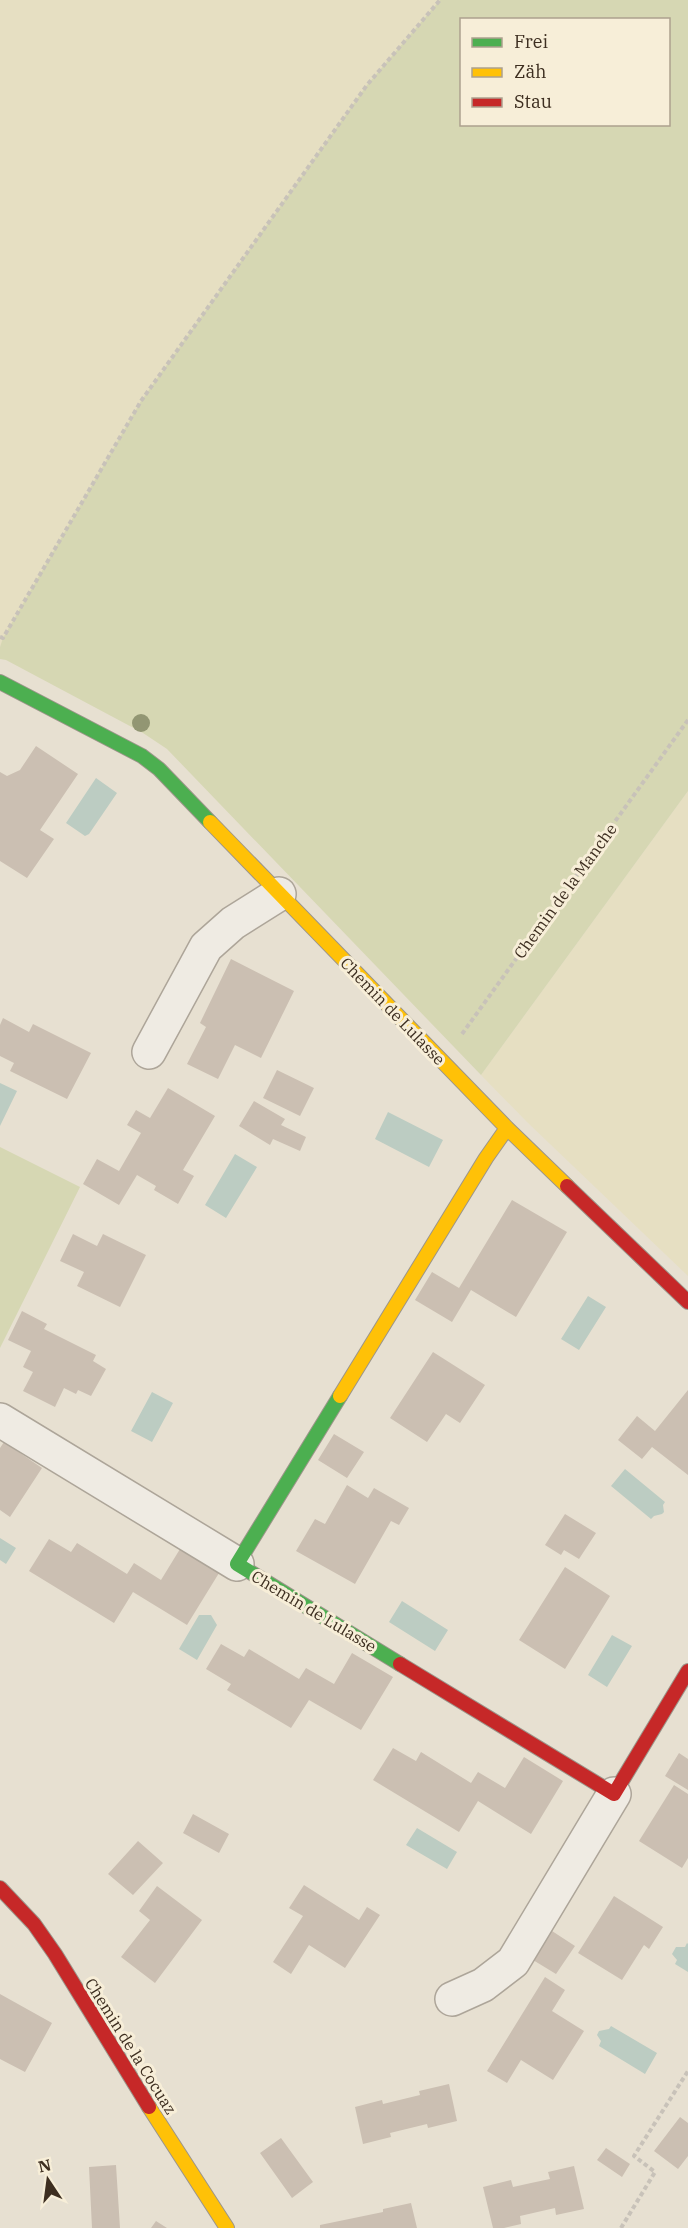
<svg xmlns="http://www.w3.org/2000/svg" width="688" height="2228" font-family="'IBM Plex Serif',serif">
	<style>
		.farmland { fill: #e6dfc2 }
		.green { fill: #d6d7b3; fill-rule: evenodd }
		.water { fill: #bcccc2 }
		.building { fill: #cbbfb2 }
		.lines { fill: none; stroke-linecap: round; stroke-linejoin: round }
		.street-casing { stroke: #ada599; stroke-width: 36 }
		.fast-casing { stroke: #9c958a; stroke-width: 16 }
		.slow-casing { stroke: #9c958a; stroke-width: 16 }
		.jam-casing { stroke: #9c958a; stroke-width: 16 }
		.path { stroke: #c8c2b9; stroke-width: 4; stroke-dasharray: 4.5 3; stroke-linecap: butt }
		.street { stroke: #efebe3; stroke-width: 33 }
		.fast { stroke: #4caf50; stroke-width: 14 }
		.slow { stroke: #ffc107; stroke-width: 14 }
		.jam { stroke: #c62828; stroke-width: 14 }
		.tree { fill: #929673 }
		.labels { text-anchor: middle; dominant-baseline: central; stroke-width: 6; stroke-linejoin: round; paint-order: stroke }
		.street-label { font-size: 16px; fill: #3d2e20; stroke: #f7eed8 }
	</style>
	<rect width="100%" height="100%" fill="#e7e0d1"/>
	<!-- farmland -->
	<path class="farmland" d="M 0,0 L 440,0 L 367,85 L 141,401 L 0,647 Z
		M 688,791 L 688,1276 L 527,1122 L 481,1075 Z"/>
	<!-- green -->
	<path class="green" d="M 440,0 L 688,0 L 688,791 L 481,1075 L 167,749 L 143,733 L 6,660 L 0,659 L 0,647 L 3,638 L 141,401 L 367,85 ZM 462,20 L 668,20 L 668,124 L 462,124 Z
		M 0,1147 L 80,1187 L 0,1348 Z"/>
	<!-- water -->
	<path class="water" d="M 96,778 L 117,793 L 89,834 L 85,836 L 66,823 Z
		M 0,1083 L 17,1091 L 0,1126 Z
		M 388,1112 L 443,1140 L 429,1167 L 375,1139 Z
		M 235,1154 L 257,1167 L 226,1218 L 205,1205 Z
		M 588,1296 L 606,1307 L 579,1350 L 561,1339 Z
		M 152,1392 L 173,1403 L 152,1442 L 131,1431 Z
		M 625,1469 L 665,1502 L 663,1505 L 664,1512 L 662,1514 L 654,1516 L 651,1519 L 611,1486 Z
		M 0,1538 L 16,1548 L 6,1564 L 0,1560 Z
		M 402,1601 L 448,1630 L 435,1651 L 389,1622 Z
		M 199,1615 L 211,1615 L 217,1625 L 197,1660 L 179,1649 Z
		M 612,1635 L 632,1646 L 607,1687 L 588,1675 Z
		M 417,1828 L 457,1852 L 447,1869 L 406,1845 Z
		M 687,1943 L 688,1944 L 688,1972 L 675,1964 L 677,1960 L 672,1954 L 676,1947 L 685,1947 Z
		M 611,2026 L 657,2053 L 645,2074 L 599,2046 L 601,2041 L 597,2035 L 599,2031 L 609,2029 Z"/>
	<!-- building -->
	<path class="building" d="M 36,746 L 78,774 L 40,830 L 54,839 L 27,878 L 0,861 L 0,772 L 7,776 L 20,770 Z
		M 231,959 L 294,991 L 261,1058 L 235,1045 L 218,1079 L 187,1064 L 206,1027 L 200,1023 Z
		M 3,1018 L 29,1032 L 33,1024 L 91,1053 L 67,1099 L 10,1071 L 14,1063 L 0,1056 L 0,1025 Z
		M 277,1070 L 314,1088 L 300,1116 L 263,1098 Z
		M 168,1088 L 215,1116 L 183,1170 L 194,1176 L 178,1204 L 154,1190 L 156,1186 L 137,1175 L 119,1205 L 83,1184 L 97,1159 L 119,1171 L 141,1133 L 127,1125 L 136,1110 L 150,1118 Z
		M 254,1101 L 285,1119 L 281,1125 L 306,1137 L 300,1151 L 273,1139 L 270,1145 L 239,1126 Z
		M 512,1200 L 567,1232 L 516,1317 L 471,1290 L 452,1322 L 415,1300 L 432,1272 L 459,1288 Z
		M 73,1234 L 97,1246 L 103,1234 L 146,1255 L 120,1307 L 77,1286 L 84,1272 L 60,1261 Z
		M 22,1311 L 47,1324 L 44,1329 L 96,1355 L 93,1361 L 106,1369 L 91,1396 L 78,1390 L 76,1394 L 64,1388 L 55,1407 L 23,1391 L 33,1372 L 23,1367 L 31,1351 L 8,1340 Z
		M 433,1352 L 485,1385 L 460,1423 L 446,1414 L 427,1442 L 390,1418 Z
		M 688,1390 L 688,1475 L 652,1447 L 642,1459 L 618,1440 L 637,1416 L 655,1431 Z
		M 334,1434 L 364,1452 L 347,1478 L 318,1460 Z
		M 4,1442 L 42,1468 L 10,1517 L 0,1510 L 0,1448 Z
		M 347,1485 L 368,1498 L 374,1488 L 409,1508 L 399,1525 L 391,1521 L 355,1584 L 296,1551 L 315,1519 L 325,1524 Z
		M 565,1514 L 596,1533 L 579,1559 L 564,1550 L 561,1555 L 545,1545 Z
		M 49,1539 L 71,1552 L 77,1543 L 127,1574 L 134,1563 L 161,1580 L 180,1549 L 219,1573 L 187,1625 L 133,1592 L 114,1623 L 29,1571 Z
		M 565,1567 L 610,1596 L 565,1669 L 519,1640 Z
		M 221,1644 L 244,1657 L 249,1649 L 299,1679 L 306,1668 L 334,1684 L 352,1653 L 393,1677 L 361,1730 L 309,1700 L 291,1728 L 227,1690 L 231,1684 L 206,1669 Z
		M 393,1748 L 416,1761 L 421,1752 L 471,1783 L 478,1772 L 505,1788 L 524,1757 L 563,1781 L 531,1834 L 478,1801 L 459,1832 L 373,1780 Z
		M 679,1753 L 688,1759 L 688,1790 L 665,1776 Z
		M 674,1785 L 688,1794 L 688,1858 L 682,1868 L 639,1841 Z
		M 193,1814 L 229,1834 L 219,1853 L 183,1833 Z
		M 138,1841 L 163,1863 L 133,1895 L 108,1874 Z
		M 304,1885 L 359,1920 L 367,1907 L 380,1915 L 345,1968 L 309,1945 L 291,1974 L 273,1962 L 303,1916 L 289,1908 Z
		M 157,1886 L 202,1920 L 155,1983 L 121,1957 L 150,1920 L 139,1911 Z
		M 614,1896 L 663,1927 L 649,1949 L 644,1945 L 622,1980 L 578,1953 Z
		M 552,1931 L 575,1946 L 556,1974 L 533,1960 Z
		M 545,1977 L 565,1990 L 552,2011 L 584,2031 L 553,2080 L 521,2060 L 507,2083 L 487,2071 Z
		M 0,1994 L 52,2023 L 25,2072 L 0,2059 Z
		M 449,2084 L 457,2121 L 428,2128 L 427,2124 L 390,2133 L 391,2137 L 363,2144 L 355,2107 L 382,2100 L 383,2104 L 420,2095 L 419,2091 Z
		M 680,2117 L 688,2123 L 688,2156 L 678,2169 L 654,2151 Z
		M 281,2138 L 313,2182 L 292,2198 L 260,2153 Z
		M 606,2148 L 630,2164 L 622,2177 L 597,2160 Z
		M 116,2165 L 120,2228 L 92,2228 L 89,2167 Z
		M 574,2166 L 584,2209 L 556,2215 L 555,2208 L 520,2216 L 521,2224 L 504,2228 L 493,2228 L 483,2187 L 511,2180 L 513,2187 L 531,2183 L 550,2179 L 548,2172 Z
		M 411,2203 L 417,2228 L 320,2228 L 320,2225 L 383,2212 L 383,2209 Z
		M 156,2221 L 167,2228 L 151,2228 Z"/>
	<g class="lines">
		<defs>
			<path id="street" d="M 149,1052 L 206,947 L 233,923 L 279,894
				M 0,1420 L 237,1564
				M 452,1999 L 483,1985 L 513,1962 L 614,1794"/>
			<path id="fast" d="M 0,682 L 142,756 L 159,769 L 210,822
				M 340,1396 L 237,1564 L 400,1664"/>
			<path id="slow" d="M 210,822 L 507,1128 L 567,1186
				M 340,1396 L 486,1158 L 507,1128
				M 149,2107 L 227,2228"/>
			<path id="jam" d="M 567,1186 L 688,1302
				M 400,1664 L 614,1794 L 688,1671
				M 0,1888 L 34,1924 L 55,1954 L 149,2107"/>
		</defs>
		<!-- street casing -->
		<use href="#street" class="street-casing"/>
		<!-- fast casing -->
		<use href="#fast" class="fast-casing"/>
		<!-- slow casing -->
		<use href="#slow" class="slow-casing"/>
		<!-- jam casing -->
		<use href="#jam" class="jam-casing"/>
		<!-- path -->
		<path class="path" d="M 0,637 L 3,638 L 141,401 L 367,85 L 440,0
			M 462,1034 L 688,720
			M 621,2228 L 655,2172 L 634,2156 L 688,2071"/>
		<!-- street -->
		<use href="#street" class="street"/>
		<!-- fast -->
		<use href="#fast" class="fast"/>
		<!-- slow -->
		<use href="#slow" class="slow"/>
		<!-- jam -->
		<use href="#jam" class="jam"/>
	</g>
	<!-- trees -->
	<circle class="tree" cx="141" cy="723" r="9"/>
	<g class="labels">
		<!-- street labels -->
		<g class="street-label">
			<text transform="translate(565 891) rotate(-54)">Chemin de la Manche</text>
			<text transform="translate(393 1011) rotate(46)">Chemin de Lulasse</text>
			<text transform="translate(314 1611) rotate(31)">Chemin de Lulasse</text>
			<text transform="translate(131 2046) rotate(58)">Chemin de la Cocuaz</text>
		</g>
	</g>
	<!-- legend -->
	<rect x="460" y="18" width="210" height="108" fill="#f7eed8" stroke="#ada18e" stroke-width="1.5"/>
	<rect x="472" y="38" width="30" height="9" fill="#4caf50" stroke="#ada18e" stroke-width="1.5"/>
	<text x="514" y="48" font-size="18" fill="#3d2e20">Frei</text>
	<rect x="472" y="68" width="30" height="9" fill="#ffc107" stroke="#ada18e" stroke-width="1.5"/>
	<text x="514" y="78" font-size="18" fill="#3d2e20">Zäh</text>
	<rect x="472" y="98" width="30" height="9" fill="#c62828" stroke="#ada18e" stroke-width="1.5"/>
	<text x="514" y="108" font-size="18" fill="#3d2e20">Stau</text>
	<!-- north arrow -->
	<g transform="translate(48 2180) rotate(347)" stroke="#f7eed8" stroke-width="4.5" paint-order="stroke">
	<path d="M0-4.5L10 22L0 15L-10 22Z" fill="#3d2e20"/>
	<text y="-9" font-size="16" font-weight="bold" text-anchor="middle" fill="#3d2e20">N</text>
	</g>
</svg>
